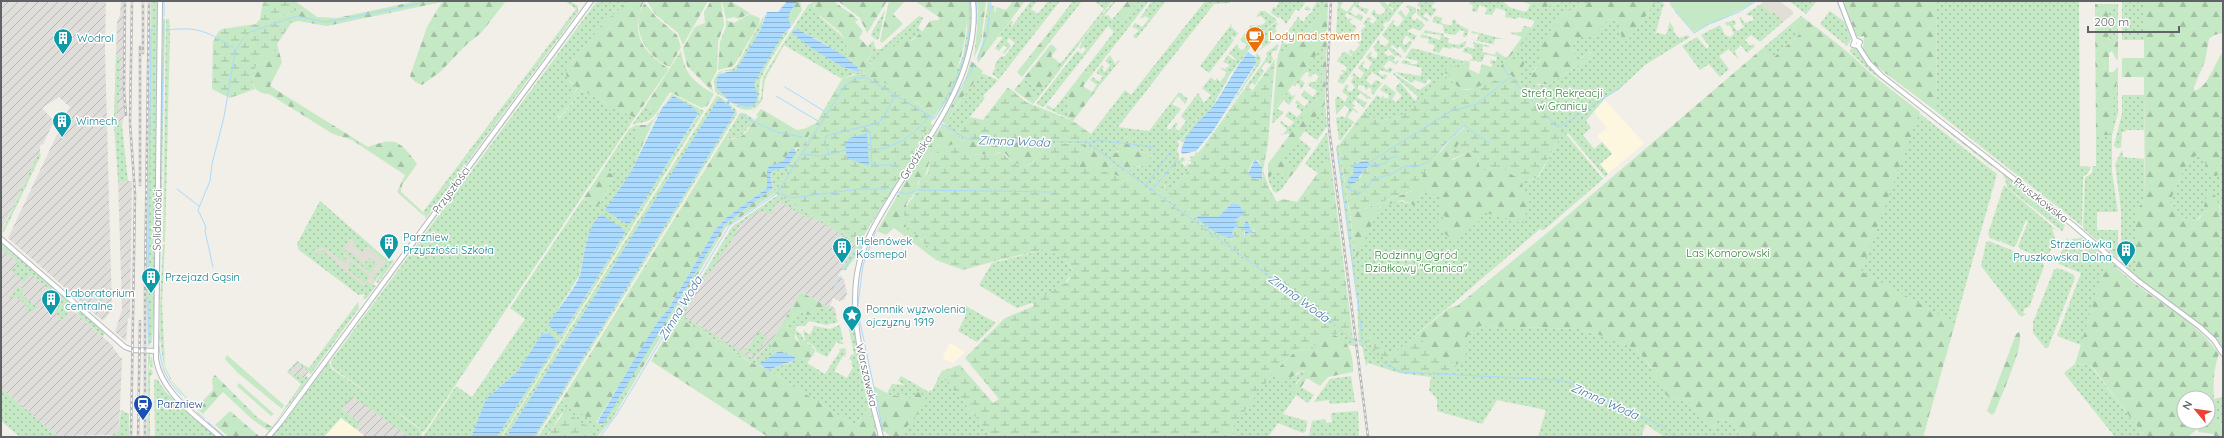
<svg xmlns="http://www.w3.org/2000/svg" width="2224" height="438" font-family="Quicksand,sans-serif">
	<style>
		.commercial { fill: #fef7e0 }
		.industrial { fill: url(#industrial-furrows) }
		.education { fill: #e1ded6 }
		.green { fill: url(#green-dots); fill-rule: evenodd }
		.forest { fill: url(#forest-firs); fill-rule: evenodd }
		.wetland { fill: url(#wetland-marsh); fill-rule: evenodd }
		.pitch { fill: #c5e8c5 }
		.water { fill: url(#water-rules) }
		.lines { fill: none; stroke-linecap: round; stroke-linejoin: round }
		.stream { stroke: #aadaff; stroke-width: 1 }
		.secondary-casing { stroke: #b6babf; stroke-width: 6 }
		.secondary { stroke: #fff; stroke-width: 4 }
		.rail-casing { stroke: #b6b7b8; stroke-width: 2.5 }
		.rail { stroke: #fff; stroke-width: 1; stroke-dasharray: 3; stroke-linecap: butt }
		.labels { text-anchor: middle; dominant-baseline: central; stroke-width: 3; stroke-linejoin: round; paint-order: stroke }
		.food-label { font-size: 11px; fill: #c56008; stroke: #fff; text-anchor: start }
		.culture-label { font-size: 11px; fill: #0d838f; stroke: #fff; text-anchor: start }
		.park-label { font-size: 11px; fill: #348238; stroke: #fff }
		.street-label { font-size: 11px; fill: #5f6368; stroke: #fff }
		.transit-label { font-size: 11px; fill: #164399; stroke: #fff; text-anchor: start }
		.water-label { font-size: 12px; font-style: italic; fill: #4174aa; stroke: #fff }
	</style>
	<defs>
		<pattern id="industrial-furrows" width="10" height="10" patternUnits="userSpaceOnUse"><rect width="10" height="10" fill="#e0deda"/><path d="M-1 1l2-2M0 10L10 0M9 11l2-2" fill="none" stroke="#b9b8b5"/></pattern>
		<pattern id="green-dots" width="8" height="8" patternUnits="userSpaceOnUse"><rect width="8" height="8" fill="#c5e8c5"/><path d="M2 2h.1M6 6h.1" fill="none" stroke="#a3c0a4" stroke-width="1.8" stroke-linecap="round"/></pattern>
		<pattern id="forest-firs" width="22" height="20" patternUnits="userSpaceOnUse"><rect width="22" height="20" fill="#c5e8c5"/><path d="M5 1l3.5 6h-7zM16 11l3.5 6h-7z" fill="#a3c0a4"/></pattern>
		<pattern id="wetland-marsh" width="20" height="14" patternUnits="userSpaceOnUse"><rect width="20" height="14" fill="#c5e8c5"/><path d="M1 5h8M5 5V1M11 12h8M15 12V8" fill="none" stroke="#a3c0a4"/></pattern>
		<pattern id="water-rules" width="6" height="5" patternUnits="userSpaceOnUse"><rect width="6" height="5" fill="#aadaff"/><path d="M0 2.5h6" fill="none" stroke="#8eb4d2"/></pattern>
	</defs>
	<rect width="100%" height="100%" fill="#f1efe8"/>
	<!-- commercial -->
	<path class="commercial" d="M 1605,100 L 1644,143 L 1608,174 L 1600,164 L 1612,153 L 1597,136 L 1607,128 L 1594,112 Z
		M 950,343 L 965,352 L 953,363 L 942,358 Z
		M 341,418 L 366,437 L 274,437 Z"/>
	<!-- industrial -->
	<path class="industrial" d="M 1,1 L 106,1 L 105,50 L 112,310 L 103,321 L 8,238 L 70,107 L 59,97 L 42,108 L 54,121 L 43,144 L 40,145 L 40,151 L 1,231 Z
		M 121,1 L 124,1 L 123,91 L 125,114 L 122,125 L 114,124 L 117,22 L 120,15 Z
		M 118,181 L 132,181 L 130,318 L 128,318 L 126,341 L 115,332 L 122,309 Z
		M 778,195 L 859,243 L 838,276 L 844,279 L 847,294 L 844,300 L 839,301 L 833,298 L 830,305 L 835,308 L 837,318 L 830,308 L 801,292 L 770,344 L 775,352 L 759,365 L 752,363 L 678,317 L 732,227 Z
		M 1,247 L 113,346 L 113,348 L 122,359 L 119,431 L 112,435 L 57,436 L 1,388 Z
		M 297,362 L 309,371 L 304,378 L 294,377 L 288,372 Z
		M 352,395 L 409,437 L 366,437 L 356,429 L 360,423 L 342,409 Z"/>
	<!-- education -->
	<path class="education" d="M 1763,1 L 1779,1 L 1793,11 L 1793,14 L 1783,22 L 1774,12 L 1772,15 L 1761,4 Z
		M 320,201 L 389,262 L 366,294 L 359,295 L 299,250 L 297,244 Z"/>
	<!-- green -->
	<path class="green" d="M 151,1 L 159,1 L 154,312 L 152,341 L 148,347 L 146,287 Z
		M 565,1 L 570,1 L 578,6 L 578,12 L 426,218 L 423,212 L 576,9 Z
		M 593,1 L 595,1 L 329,362 L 332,369 L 420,428 L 422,431 L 421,437 L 409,437 L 352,396 L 342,409 L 360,423 L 356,429 L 341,418 L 324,437 L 270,437 L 282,425 Z
		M 597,1 L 628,1 L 600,27 L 566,70 L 569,82 L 578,87 L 557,117 L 559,119 L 583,90 L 609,106 L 634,117 L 632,122 L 424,432 L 334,369 L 331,365 L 331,361 Z
		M 816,1 L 813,6 C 819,21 837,28 846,41 L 846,57 L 862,70 L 864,74 L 853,74 L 842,79 L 784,45 L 765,79 L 762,101 L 752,112 L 761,98 L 763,77 L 791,31 C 801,43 844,71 859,72 C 853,59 807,31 793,29 L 808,5 Z
		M 967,1 L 970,1 C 973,33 966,66 951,94 C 947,102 940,110 936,116 L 963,56 L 967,31 Z
		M 1031,1 L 1037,1 L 1031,9 L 1038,14 L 1048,1 L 1060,1 L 999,79 L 992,74 L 995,68 L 995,64 L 1000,57 L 1005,56 L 1015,43 L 1009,38 L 1007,41 L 1011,46 L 1005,53 L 1002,54 L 1007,47 L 1004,45 L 999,51 L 995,48 L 1003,37 L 998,37 L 1011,20 L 1013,22 L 1009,30 Z
		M 1073,1 L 1082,1 L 1049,43 L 1049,32 Z
		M 1094,1 L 1112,1 L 1039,97 L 1022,81 L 1024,78 L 1039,91 L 1104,9 Z
		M 1114,1 L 1116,1 L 1104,16 L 1108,15 L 1112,20 L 1120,10 L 1119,18 L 1122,22 L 1138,1 L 1149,1 L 1093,73 L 1083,72 L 1114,32 L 1108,26 L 1044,107 L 1036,104 L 1077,51 L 1082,54 L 1086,49 L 1083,47 L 1081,49 L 1079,48 L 1087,33 Z
		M 1152,1 L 1166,1 L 1136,39 L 1133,36 L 1139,30 L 1132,27 L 1135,23 L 1142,27 L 1149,19 L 1145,16 L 1143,18 L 1140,18 Z
		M 1205,1 L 1230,1 L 1230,3 L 1214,4 L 1118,127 L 1149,131 L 1179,92 L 1188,99 L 1185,104 L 1178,96 L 1172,104 L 1181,109 L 1166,128 L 1170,130 L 1176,122 L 1178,124 L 1175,128 L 1179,131 L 1186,121 L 1181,116 L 1198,93 L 1204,103 L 1211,95 L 1202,88 L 1211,77 L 1215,81 L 1217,78 L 1215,75 L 1220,82 L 1227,73 L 1219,67 L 1225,69 L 1230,65 L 1223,62 L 1228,55 L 1232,59 L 1237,60 L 1229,53 L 1237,44 L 1238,47 L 1242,51 L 1247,45 L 1240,40 L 1251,25 C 1256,26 1262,27 1266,21 L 1261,16 L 1256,17 L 1260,11 L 1265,11 L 1277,20 C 1266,29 1257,37 1252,48 L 1250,48 L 1181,140 L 1177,141 L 1179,144 L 1177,150 L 1179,156 L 1152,188 L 1335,323 L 1354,339 L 1355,346 L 1347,345 L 1336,335 L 1339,330 L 1086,144 L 966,141 L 942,125 L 946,124 L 955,108 L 981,73 L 998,80 C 993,87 987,91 983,96 L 985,98 L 957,133 L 962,137 L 971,139 L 1088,141 L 1091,134 L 1125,90 L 1131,95 ZM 1126,136 L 1132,139 L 1135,150 L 1146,153 L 1152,150 L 1153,155 L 1140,167 L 1134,166 L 1129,171 L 1115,159 L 1113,154 C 1122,150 1120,142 1126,136 Z
		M 1275,1 L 1290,1 L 1291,3 L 1292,1 L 1306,1 L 1299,11 L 1296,9 L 1286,24 L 1280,17 L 1278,18 L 1271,13 L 1273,7 L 1276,8 L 1279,3 Z
		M 1317,1 L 1328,1 L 1304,35 L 1277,60 L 1283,38 L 1285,39 L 1283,43 L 1288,44 L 1292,38 L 1286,34 L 1299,16 L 1299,19 L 1304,22 L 1306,17 L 1313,11 L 1311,9 L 1309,11 L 1304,9 L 1307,6 L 1312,10 Z
		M 1338,1 L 1344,1 L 1340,7 L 1347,12 L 1355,1 L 1361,1 L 1358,4 L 1360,7 L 1369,9 L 1366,14 L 1354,6 L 1350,12 L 1356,16 L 1359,14 L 1363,16 L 1361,21 L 1347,13 L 1345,15 L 1347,19 L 1353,18 L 1349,22 L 1357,27 L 1347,41 L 1342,35 L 1336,34 Z
		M 1380,1 L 1384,1 L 1393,11 L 1394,9 L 1388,5 L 1391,1 L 1404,1 L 1388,22 L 1386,21 L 1387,23 L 1385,22 L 1383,25 L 1385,27 L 1343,84 L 1338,82 L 1340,75 L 1344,73 L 1341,70 L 1346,71 L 1347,67 L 1337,61 L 1344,51 L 1351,56 L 1352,54 L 1349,53 L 1350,49 L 1354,52 L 1360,45 L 1356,40 L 1357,39 L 1361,41 L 1362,39 L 1360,37 L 1362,33 L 1361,30 L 1366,26 L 1363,24 L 1368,17 L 1371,19 L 1369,21 L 1373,24 L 1377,19 L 1371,14 L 1374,9 L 1377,14 L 1381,15 L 1386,10 L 1379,2 Z
		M 1420,1 L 1432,1 L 1436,4 L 1433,3 L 1432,8 L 1437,9 L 1431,17 L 1426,12 L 1423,16 L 1429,20 L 1427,22 L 1417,14 L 1417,8 L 1419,10 L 1421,8 L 1417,5 Z
		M 1469,1 L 1503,1 L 1509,7 L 1525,12 L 1528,10 L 1530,4 L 1543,8 L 1563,1 L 1591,1 L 1569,11 L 1558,19 L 1541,46 L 1538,65 L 1533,71 L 1537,85 L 1548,84 L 1595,56 L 1589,52 L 1577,61 L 1575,60 L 1573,45 L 1580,37 L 1591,37 L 1609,19 L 1615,20 L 1620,27 L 1622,41 L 1625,42 L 1635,32 L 1656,1 L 1662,1 L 1665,6 L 1663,6 L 1656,32 L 1653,32 L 1666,35 L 1670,22 L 1674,29 L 1673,31 L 1679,38 L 1688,35 L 1690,37 L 1645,65 L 1618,90 L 1605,98 L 1586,121 L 1591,128 L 1583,135 L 1594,149 L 1602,142 L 1612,154 L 1600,164 L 1608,174 L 1605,177 L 1568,133 L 1566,134 L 1603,179 L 1544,230 L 1540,229 L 1390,357 L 1467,336 L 1479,326 L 1580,329 L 1606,337 L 1636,349 L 1652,369 L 1669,398 L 1690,402 L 1704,423 L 1715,428 L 1717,418 L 1733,422 L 1740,437 L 1664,437 L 1646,424 L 1641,437 L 1538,437 L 1546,410 L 1497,400 L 1482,424 L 1437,411 L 1437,399 L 1429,390 L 1431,377 L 1399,373 L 1368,363 L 1366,366 L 1362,346 L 1359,345 L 1357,299 L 1336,147 L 1339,145 L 1356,257 L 1379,209 C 1389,199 1404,200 1415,206 L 1422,191 L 1523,194 L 1522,181 L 1538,178 L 1560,138 L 1565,134 L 1519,84 L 1524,59 L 1514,60 L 1499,69 L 1492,67 L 1492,64 L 1490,64 L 1491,60 L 1496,61 L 1497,57 L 1485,54 L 1482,62 L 1468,60 L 1473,59 L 1471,54 L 1463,52 L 1464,48 L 1467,47 L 1475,49 L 1473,42 L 1489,46 L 1489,47 L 1483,46 L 1482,52 L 1495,55 L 1496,51 L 1506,58 L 1526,38 L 1535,21 L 1519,17 L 1516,19 L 1505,17 L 1506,11 L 1496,8 L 1492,15 L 1485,14 L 1487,8 L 1479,5 L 1477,12 L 1472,11 L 1473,6 L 1472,4 L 1470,5 Z
		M 1789,1 L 1817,1 L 1806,14 Z
		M 1936,1 L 2079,1 L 2080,166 L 2091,167 L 2088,173 L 2083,177 L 2082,226 L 1937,112 Z
		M 2122,1 L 2144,1 L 2144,40 L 2122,40 Z
		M 1761,4 L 1772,14 L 1774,12 L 1783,22 L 1760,42 L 1751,35 L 1745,40 L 1750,46 L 1753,44 L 1755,46 L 1747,53 L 1741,45 L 1735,51 L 1738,59 L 1729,49 L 1719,56 L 1729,69 L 1720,77 L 1709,64 L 1700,70 L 1682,46 L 1697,37 L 1706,48 L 1708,48 L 1709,46 L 1701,35 L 1720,25 L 1725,35 L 1730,37 L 1734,34 L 1730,25 L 1727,26 L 1725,23 L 1734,20 L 1736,24 L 1733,26 L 1737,31 L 1744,27 L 1739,18 L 1741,17 L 1745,23 L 1754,20 L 1752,15 L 1748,16 L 1746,14 Z
		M 2112,4 L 2118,4 L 2118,40 L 2112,42 L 2107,35 L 2110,23 L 2108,14 L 2115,8 Z
		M 1408,5 L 1416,8 L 1416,13 L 1414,13 L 1411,18 L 1415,21 L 1417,18 L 1425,25 L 1420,31 L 1413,28 L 1407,31 L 1417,36 L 1413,41 L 1406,35 L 1402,43 L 1405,45 L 1410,41 L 1412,43 L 1405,53 L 1400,46 L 1397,49 L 1400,52 L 1393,45 L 1389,46 L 1402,56 L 1401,58 L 1397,55 L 1396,57 L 1388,49 L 1384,53 L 1388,56 L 1392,55 L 1395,58 L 1393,60 L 1396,62 L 1399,60 L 1396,65 L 1389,60 L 1384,66 L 1381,65 L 1387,70 L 1390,67 L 1393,69 L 1390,73 L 1380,70 L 1378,73 L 1383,76 L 1385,74 L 1387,76 L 1384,80 L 1372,72 L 1366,80 L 1371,85 L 1376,80 L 1382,83 L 1373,95 L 1371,92 L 1372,90 L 1369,87 L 1366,90 L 1364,86 L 1358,85 L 1358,89 L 1371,98 L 1367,99 L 1361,93 L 1356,97 L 1367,103 L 1364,108 L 1355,100 L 1352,103 L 1355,106 L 1352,107 L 1358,112 L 1357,113 L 1353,110 L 1347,117 L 1354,122 L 1341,140 L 1339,140 L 1336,118 L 1342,116 L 1345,118 L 1349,109 L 1345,105 L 1336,115 L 1335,99 L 1338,96 L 1345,102 L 1348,96 L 1342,92 L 1346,84 L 1349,86 L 1346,90 L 1351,92 L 1355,87 L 1351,82 L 1354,76 L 1351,77 L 1354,73 L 1360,79 L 1364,73 L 1358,68 L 1363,61 L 1365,62 L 1362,66 L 1368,70 L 1372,63 L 1366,57 L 1370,52 L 1372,53 L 1370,56 L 1376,59 L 1378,53 L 1374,50 L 1375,48 L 1373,48 L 1379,39 L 1380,44 L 1386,46 L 1389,41 L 1382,35 L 1393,20 L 1395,21 L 1393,24 L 1398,27 L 1404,19 L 1398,13 L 1401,10 L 1406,17 L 1410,10 L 1406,7 Z
		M 885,10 L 879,38 L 877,40 L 871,36 L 872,32 Z
		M 1830,11 L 1845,22 L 1851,39 L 1847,46 L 1820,24 Z
		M 765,14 L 760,31 L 737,69 L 733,71 L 724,71 C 709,81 720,92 728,100 L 715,92 L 714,79 L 719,72 L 732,69 L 737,65 Z
		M 919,16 L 923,18 L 918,28 L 923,32 L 910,41 L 904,38 L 891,49 L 884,49 L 872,63 L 867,61 L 873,51 L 868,46 L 873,41 L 876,49 L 881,49 Z
		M 1435,16 L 1442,18 L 1441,23 L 1451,26 L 1453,19 L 1456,20 L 1456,23 L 1469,30 L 1466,37 L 1463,37 L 1464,31 L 1460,30 L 1455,35 L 1444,33 L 1443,25 L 1432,22 Z
		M 163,19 L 165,19 L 161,242 L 159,241 Z
		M 166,19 L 169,19 L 170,32 L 165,242 L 163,242 Z
		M 1233,22 L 1231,27 L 1238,33 L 1235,38 L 1232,36 L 1231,37 L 1234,40 L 1209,73 L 1200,66 Z
		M 1276,22 L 1278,24 L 1275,28 L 1277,31 L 1270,36 L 1274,40 L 1257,52 L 1263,46 L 1262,44 L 1255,43 L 1264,32 Z
		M 1791,24 L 1800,34 L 1772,59 L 1763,48 Z
		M 789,30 C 780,45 769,60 762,76 C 758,83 760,90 759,98 C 755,116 740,110 730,102 L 738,106 L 755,88 L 753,84 C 759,72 778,34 789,30 Z
		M 1425,30 L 1444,34 L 1444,37 L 1449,38 L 1448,43 L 1458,45 L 1466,41 L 1465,46 L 1459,49 L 1452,47 L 1451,49 L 1443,47 L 1439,53 L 1433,51 L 1435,45 L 1428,43 L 1429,39 L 1420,37 L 1422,34 L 1440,40 L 1441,35 L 1423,33 Z
		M 1472,31 L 1503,39 L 1495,39 L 1493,44 L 1496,45 L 1469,39 L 1477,40 L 1479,34 L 1471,33 Z
		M 1278,44 L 1277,51 L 1274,50 L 1271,54 L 1273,59 L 1270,64 L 1266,62 L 1261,69 L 1264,71 L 1255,85 L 1252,83 L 1249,87 L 1252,91 L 1247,88 L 1170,195 C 1156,185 1174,162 1184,157 L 1185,161 L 1181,162 L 1187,169 L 1186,165 L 1191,164 L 1191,161 L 1187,161 L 1191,160 L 1190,156 L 1195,156 L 1195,153 L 1199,152 L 1204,146 L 1267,57 L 1266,53 Z
		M 1323,45 L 1322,91 L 1290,135 L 1288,133 L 1282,135 L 1279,132 L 1283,135 L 1287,129 L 1280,123 L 1281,121 L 1289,127 L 1294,122 L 1285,116 L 1289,111 L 1297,117 L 1302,112 L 1296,107 L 1298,105 L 1295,103 L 1297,100 L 1305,107 L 1309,101 L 1301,96 L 1304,90 L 1313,97 L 1317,91 L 1308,85 L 1310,82 L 1315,82 L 1319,77 L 1315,73 L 1310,77 L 1308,76 L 1310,73 L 1306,72 L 1300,79 L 1305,83 L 1301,89 L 1298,83 L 1295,86 L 1293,85 Z
		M 1412,48 L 1463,61 L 1461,69 L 1447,65 L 1452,75 L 1420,98 L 1401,116 L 1379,121 L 1364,112 L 1377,95 L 1381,98 L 1383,95 L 1384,98 L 1388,99 L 1389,95 L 1380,90 L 1385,84 L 1396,93 L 1392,99 L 1396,102 L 1402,96 L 1388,82 L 1396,90 L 1396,87 L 1400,82 L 1415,101 L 1418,97 L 1393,74 L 1394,73 L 1419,90 L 1431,82 L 1431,80 L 1428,79 L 1425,84 L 1415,80 L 1412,83 L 1395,72 L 1421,76 L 1422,68 L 1401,63 L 1403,60 L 1411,62 L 1410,64 L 1417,64 L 1418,61 L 1405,58 Z
		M 1854,48 L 1857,49 L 1871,68 L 1904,95 L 1903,96 L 1871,72 L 1850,52 L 1851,49 Z
		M 1257,53 L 1261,58 L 1260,63 L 1226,113 L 1254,68 L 1256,62 L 1253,55 L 1255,57 Z
		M 116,55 L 119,58 C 120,78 120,99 116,118 L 122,125 L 128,181 L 118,181 L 114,124 Z
		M 1110,55 L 1115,64 L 1121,59 L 1100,85 L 1098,83 L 1097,85 L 1090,80 L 1093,77 L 1099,82 L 1103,76 L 1096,73 L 1102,65 L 1104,67 L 1102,70 L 1105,72 L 1110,65 L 1105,61 Z
		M 1231,73 L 1212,107 L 1183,142 L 1181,141 Z
		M 2118,77 L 2118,113 L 2112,135 L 2112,172 L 2118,212 L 2097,212 L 2097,230 L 2118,230 L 2118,259 L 2083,228 L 2085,178 L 2092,173 L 2093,166 L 2096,166 L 2096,135 L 2109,135 L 2114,93 Z
		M 1288,91 L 1292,96 L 1296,95 L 1289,105 L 1284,100 L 1277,109 L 1284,112 L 1272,124 L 1273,110 Z
		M 672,94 L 704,111 L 501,437 L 497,437 L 556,345 L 557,341 L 549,333 L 542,334 L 518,371 L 486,399 L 471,437 L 423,437 L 456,386 L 472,397 L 525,319 L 510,308 L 583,199 L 596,208 L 602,201 L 613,178 L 610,173 L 603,169 L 629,129 L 636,125 L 636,140 L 642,145 L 657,114 ZM 673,96 L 698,114 L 697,117 L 657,180 L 606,209 C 615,198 624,185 631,172 C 640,154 656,107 673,96 ZM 601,215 L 625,233 L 562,335 L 548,325 L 579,276 L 587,239 Z
		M 1066,94 L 1069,103 L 1068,118 L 1046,108 L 1047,105 L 1054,109 Z
		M 717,95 L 727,102 L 719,99 L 506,437 L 502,437 Z
		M 2122,95 L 2144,95 L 2144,130 L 2126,130 L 2126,132 L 2122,132 L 2121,148 L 2116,148 L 2114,145 L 2122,114 Z
		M 729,104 L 736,109 L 737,114 L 536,437 L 534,437 L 735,113 Z
		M 1325,104 L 1327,126 L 1317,140 L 1304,131 Z
		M 646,105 L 657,112 C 647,125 646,120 632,125 Z
		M 740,113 L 744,113 L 755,120 L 739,138 L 724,139 Z
		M 1919,113 L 1997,174 L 1923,437 L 1925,307 L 1861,271 Z
		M 2220,113 L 2223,113 L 2223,250 L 2221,250 L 2220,205 L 2202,214 L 2196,221 L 2182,218 L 2179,212 L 2170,203 C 2171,198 2185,166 2188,162 C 2191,157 2197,155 2202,154 L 2205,162 L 2220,173 Z
		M 932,119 L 930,123 L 933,125 L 859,243 L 862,245 C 860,254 851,261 846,270 L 841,270 L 856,245 L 849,241 L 845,241 L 844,236 L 810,216 L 809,219 L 779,201 L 772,209 L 775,210 L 773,214 L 759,211 L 740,224 L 729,245 L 726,244 L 729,245 L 726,249 L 709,274 L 705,274 L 704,282 L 700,280 L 732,227 L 778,195 L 858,243 Z
		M 1327,132 L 1330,156 L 1318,173 L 1305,164 Z
		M 1298,138 L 1311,148 L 1296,170 L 1282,160 Z
		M 803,145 L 775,193 L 770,175 L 772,170 C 795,170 788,153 803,145 Z
		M 2122,150 L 2123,157 L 2144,159 L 2145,200 L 2136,210 L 2136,276 L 2121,263 L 2121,210 L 2115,164 Z
		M 39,152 L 41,155 L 4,232 L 1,233 Z
		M 1277,168 L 1290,177 L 1282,189 L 1276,193 L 1273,191 L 1268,179 Z
		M 2005,179 L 2064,228 L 2062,231 L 2007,187 Z
		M 2004,185 L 2061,234 L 2052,227 L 2055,239 L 2048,257 L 2044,259 L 2020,249 L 2018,246 L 2028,222 L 2026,220 L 2016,245 L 2013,247 L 2002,242 L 2002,240 L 2000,242 L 1990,238 L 1988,234 Z
		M 320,201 L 390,262 L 392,259 L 394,261 L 378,283 L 376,282 L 384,270 L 375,281 L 373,280 L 376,275 L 374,274 L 378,273 L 381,266 L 383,267 L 386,262 L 367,246 L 362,252 L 353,246 L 355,242 L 351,238 L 343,248 L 347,251 L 344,256 L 347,259 L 345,263 L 327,249 L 323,247 L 314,250 L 315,252 L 326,250 L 321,253 L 314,252 L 318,254 L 317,261 L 319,254 L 326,251 L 325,253 L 336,261 L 335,263 L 364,286 L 366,284 L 348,270 L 350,267 L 347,264 L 352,262 L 368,274 L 369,277 L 366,282 L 376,286 L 366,299 L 363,299 L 365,294 L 359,295 L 299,250 L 297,244 Z
		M 2065,237 L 2091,257 L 2107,258 L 2081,345 L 2057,336 L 2081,273 L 2059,264 L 2057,261 L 2067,239 Z
		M 1989,241 L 2043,263 L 2044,266 L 2034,293 L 2032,294 L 2034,295 L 2029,307 L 2025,308 L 2023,313 L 2026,314 L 2021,317 L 1981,266 L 1986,242 Z
		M 1,244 L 4,244 L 52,286 L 52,292 L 31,274 L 24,282 L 11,271 L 18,263 L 1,248 Z
		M 163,244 L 165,244 L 162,302 L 165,366 L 172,381 L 196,408 C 186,398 173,386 167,373 C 155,348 162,274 163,244 Z
		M 1047,249 L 1064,259 L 1073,271 C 1063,291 1037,302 1017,308 L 979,285 L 992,263 Z
		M 348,251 L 364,264 L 369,258 L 378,265 L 375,265 L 372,269 L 374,271 L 371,273 L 346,255 Z
		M 2057,268 L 2073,274 L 2075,278 L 2048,348 L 2045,348 L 2033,333 L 2033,322 L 2054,270 Z
		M 20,286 L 24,290 L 21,294 L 35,306 L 39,306 L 31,312 L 24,310 L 27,306 L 16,296 L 9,298 Z
		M 58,292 L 72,303 L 74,308 L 60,321 L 60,317 L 50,307 L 48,309 L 46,308 L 51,303 L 48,301 Z
		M 688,300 L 691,302 L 684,314 L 685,317 L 755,360 L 773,338 L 770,344 L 775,352 L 782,350 L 795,357 L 805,358 L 807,362 L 814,350 C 810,343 805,347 800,344 L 793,329 L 787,327 L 786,323 L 791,321 L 797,311 L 808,315 L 819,307 L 827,310 L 830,308 L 833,310 L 838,322 L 826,325 L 809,321 L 805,326 L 797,326 L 795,330 L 801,334 L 805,342 C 810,345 814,345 815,352 L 813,354 L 814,356 L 812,356 L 807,363 L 825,374 L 840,351 L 839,349 L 845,348 L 846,354 L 845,357 L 843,356 L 834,371 L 847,378 L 853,367 L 851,365 L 852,361 L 849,359 L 851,355 L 854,354 L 848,324 L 851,323 L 851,321 L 846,320 L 844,316 L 845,314 L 852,319 L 877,429 L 874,430 L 868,401 L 865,416 L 854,425 L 768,370 L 759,365 L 752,363 L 678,317 ZM 779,351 L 792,362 L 768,370 L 759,365 Z
		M 358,302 L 359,308 L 311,374 L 297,362 L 289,372 L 294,377 L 297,373 L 304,378 L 306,376 L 309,378 L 272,427 L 301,384 L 287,372 L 297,361 L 309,368 Z
		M 966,306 L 996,323 L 977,342 L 958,331 L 965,317 Z
		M 79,311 L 103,330 L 105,333 L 103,337 L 76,313 Z
		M 840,325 L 843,340 L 838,341 L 843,342 L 844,344 L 839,344 L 837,341 L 827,357 L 817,352 L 814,346 L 805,341 L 803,330 L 810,335 L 814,326 L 830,329 Z
		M 759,331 L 767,338 L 757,354 L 753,355 L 742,349 L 743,347 L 748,349 Z
		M 148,353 L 150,353 L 150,361 L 152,356 L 153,367 L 151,368 L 149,363 L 149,369 L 152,370 L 153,373 L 150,377 L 150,437 L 147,437 Z
		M 2075,364 L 2090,365 L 2145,437 L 2115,437 L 2064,373 Z
		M 1301,370 L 1305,373 L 1296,383 L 1296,394 L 1301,387 L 1314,395 L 1308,403 L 1296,395 L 1283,414 L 1307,421 L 1306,431 L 1303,433 L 1278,423 L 1268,437 L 1234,437 L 1235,432 L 1232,437 L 1226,437 L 1268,378 L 1275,371 L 1297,375 Z
		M 940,374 L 992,437 L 899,437 L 920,410 L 918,392 L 911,398 L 890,395 L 887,393 L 892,384 L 905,385 L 898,381 L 901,376 L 929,392 L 930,390 L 932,391 Z
		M 1351,376 L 1355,402 L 1330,404 L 1329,400 L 1314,402 L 1330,379 Z
		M 157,379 L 166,392 L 177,402 L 178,401 L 178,404 L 218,437 L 155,437 L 154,380 Z
		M 627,384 L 631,387 L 611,421 L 597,437 L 587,437 L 592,432 L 562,413 L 546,437 L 538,437 L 561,401 L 601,425 Z
		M 1,388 L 57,436 L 20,437 L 1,421 Z
		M 2223,397 L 2223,437 L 2221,422 L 2215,419 L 2214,399 Z
		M 121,410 L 129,414 L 129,437 L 112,437 L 112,435 L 119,431 Z
		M 1358,411 L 1359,436 L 1309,437 L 1312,421 L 1325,419 L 1326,423 L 1332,422 L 1331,413 Z"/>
	<!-- forest -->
	<path class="forest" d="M 417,1 L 506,1 L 481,33 L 467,44 L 440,72 L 422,85 L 415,82 L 410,76 L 427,27 L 442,2 L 327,26 L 298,21 L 281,26 L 278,24 C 282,14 296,10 306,9 L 317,17 L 337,18 Z
		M 628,1 L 644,1 C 630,30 640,51 668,68 L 668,70 L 632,122 L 634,117 L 609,106 L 583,90 L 558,119 L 560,111 L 578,88 L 567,79 L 566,70 L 600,27 Z
		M 647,1 L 708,1 L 683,45 L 678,33 L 655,14 Z
		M 711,1 L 721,1 L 724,25 L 718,42 L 717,70 L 711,82 L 713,92 L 687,66 L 683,48 L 695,27 L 705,23 L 704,12 Z
		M 722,1 L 730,1 L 750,13 L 739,19 L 734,17 L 726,19 Z
		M 797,1 L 800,1 L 802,10 L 791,27 L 788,16 Z
		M 816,1 L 834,1 C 841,8 851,12 858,20 L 855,22 L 863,31 L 859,38 L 873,51 L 867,60 L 870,64 L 884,49 L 891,49 L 904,38 L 912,41 L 922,32 L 930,21 L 939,20 L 939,17 L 915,1 L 967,1 C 969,44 956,81 934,117 L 918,103 L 864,74 L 862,70 L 846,57 L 846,41 L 840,32 L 813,10 Z
		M 838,1 L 887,1 L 867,33 L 860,18 Z
		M 889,1 L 905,1 L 893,14 L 903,24 L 882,43 L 880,41 Z
		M 977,1 L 986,1 L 981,42 L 974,58 L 978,19 Z
		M 988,1 L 992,6 L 995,7 L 994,11 L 996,12 L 996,7 L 1006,10 L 1013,1 L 1025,1 L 978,63 L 977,58 L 982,44 Z
		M 1128,1 L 1138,1 L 1122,22 L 1119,18 L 1120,10 Z
		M 1328,1 L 1325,104 L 1283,160 L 1296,170 L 1290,177 L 1277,168 L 1268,179 L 1268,164 L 1322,91 L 1323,46 L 1273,110 L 1277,60 L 1295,38 L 1304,35 Z
		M 1520,1 L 1563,1 L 1543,8 Z
		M 1591,1 L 1656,1 L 1635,32 L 1625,42 L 1622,41 L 1620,27 L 1615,20 L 1609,19 L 1592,37 L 1581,37 L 1573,45 L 1575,60 L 1582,58 L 1588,52 L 1595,56 L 1548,84 L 1534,84 L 1530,79 L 1538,65 L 1540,46 L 1558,19 L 1569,11 Z
		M 1842,1 L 1936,1 L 1937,112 L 1872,63 L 1863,50 L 1864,36 L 1858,37 L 1855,34 Z
		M 2144,1 L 2223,1 L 2223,33 L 2214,35 L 2209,39 L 2205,61 L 2194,87 L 2194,91 C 2209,87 2214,63 2223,52 L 2223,113 L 2220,113 L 2220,173 L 2216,176 L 2209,174 L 2202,154 C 2197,155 2192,157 2188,162 C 2185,166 2171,198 2170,203 L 2179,212 L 2182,218 L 2196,221 C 2207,216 2202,200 2209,193 L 2213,193 C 2224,206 2220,233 2221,250 L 2223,250 L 2223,349 L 2206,328 L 2136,276 L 2136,210 L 2145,200 L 2144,77 L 2122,77 L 2122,58 L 2144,58 Z
		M 645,3 L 656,17 L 677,35 L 681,47 L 670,67 C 646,58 628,25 645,3 Z
		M 2095,4 L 2112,4 L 2115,8 L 2108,14 L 2110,23 L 2108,38 L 2112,42 L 2118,40 L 2118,60 L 2116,59 L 2112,51 L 2109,53 L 2109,72 L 2113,72 L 2118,67 L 2118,77 L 2113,100 L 2114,118 L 2109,135 L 2096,135 Z
		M 750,14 L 760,18 L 759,24 L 735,64 L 731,67 L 718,70 L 720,42 L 726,27 L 726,20 L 734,23 Z
		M 1801,16 C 1825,34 1850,52 1870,73 L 1920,112 L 1861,271 L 1955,323 L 1923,437 L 1740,437 L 1733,422 L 1717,418 L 1715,428 L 1704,423 L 1690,402 L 1669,398 L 1653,376 L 1652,368 L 1636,349 L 1606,337 L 1580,329 L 1479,326 L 1467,336 L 1466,355 L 1450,372 L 1407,370 L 1390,357 L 1449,308 L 1457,306 L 1547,233 L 1763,48 L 1773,58 L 1800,34 L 1791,24 Z
		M 1524,26 L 1533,28 L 1522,44 L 1507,59 L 1525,59 L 1519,84 L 1511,75 L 1476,88 L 1461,90 L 1448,77 L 1451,75 L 1445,73 L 1447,65 L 1461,68 L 1464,60 L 1470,62 L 1469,69 L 1479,74 L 1482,64 L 1499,69 L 1522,37 L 1510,33 L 1521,32 Z
		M 1049,32 L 1049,43 L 1022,77 L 1017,72 Z
		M 1051,44 L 1057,49 L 1051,56 L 1061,64 L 1039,91 L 1024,78 Z
		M 275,51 L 279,52 L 282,62 L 270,86 L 368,147 C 396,137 399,140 417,164 L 402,185 L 401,192 L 423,212 L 424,216 L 397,192 L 405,175 L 352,140 L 333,134 L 269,94 C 261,94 256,91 252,83 C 255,78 253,73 255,68 C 258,60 268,56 275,51 Z
		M 681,51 C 685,75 694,82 714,94 L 707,106 L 702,108 L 670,92 L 657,112 L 646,105 Z
		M 971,61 L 983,71 L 955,107 L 946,124 L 942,122 L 963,86 Z
		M 1083,72 L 1093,73 L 1083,86 L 1092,92 L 1098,83 L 1100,85 L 1073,121 L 1068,118 L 1069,103 L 1066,94 Z
		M 1022,81 L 1039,97 L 1033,104 L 1014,90 Z
		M 761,109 L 797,130 L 804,129 L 816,123 L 803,145 L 794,149 L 780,164 L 768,168 L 767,188 L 726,218 L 715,230 L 669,308 L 656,324 L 596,423 L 561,401 L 724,139 C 745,141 746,131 758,116 L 756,115 Z
		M 1924,112 L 1928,113 L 1993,165 L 1992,167 Z
		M 654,119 L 642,145 L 636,140 L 636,125 L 647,125 Z
		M 942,125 L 966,141 L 1051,143 C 1040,149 1038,163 1025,166 L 1012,162 L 1006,154 L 999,152 L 993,155 L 969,154 L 955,144 C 946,147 931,153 929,163 C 925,175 929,172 918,182 L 919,188 L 906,204 L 910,232 L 915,233 L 927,246 L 932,248 L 936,260 L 894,228 L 886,235 L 877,231 L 923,151 Z
		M 1465,127 L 1468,128 L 1466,135 L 1448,158 L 1453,160 L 1471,151 L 1478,156 L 1479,165 L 1483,171 L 1499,166 L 1522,181 L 1523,193 L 1531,197 L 1523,223 L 1483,212 L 1480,217 L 1481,220 L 1455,241 C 1446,234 1436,230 1438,216 L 1443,219 L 1445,216 L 1437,212 L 1442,197 L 1422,191 L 1415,206 L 1402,200 L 1380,207 L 1356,258 L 1350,214 L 1412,191 C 1418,185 1419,177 1425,170 C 1438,155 1449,140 1465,127 Z
		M 1126,136 L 1132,138 L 1135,150 L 1146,153 L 1154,149 L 1156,150 L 1144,166 L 1134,166 L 1129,171 L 1108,155 L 1118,152 L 1123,139 Z
		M 1085,144 L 1086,144 L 1152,191 L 1143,190 L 1129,180 L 1081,168 C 1073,160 1080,151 1085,144 Z
		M 603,169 L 613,175 L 613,178 L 602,201 L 596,208 L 583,199 Z
		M 2002,172 L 2049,208 L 2065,222 L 2064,228 L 2005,179 Z
		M 773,188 L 775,193 L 726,227 L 631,387 L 629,387 L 627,384 L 725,224 Z
		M 2083,238 L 2105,255 L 2092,256 L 2071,239 Z
		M 2107,258 C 2116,266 2125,276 2134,283 C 2163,305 2199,324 2219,354 C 2211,375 2214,397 2215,419 L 2221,422 L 2223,437 L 2214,437 L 2214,434 L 2198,432 L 2198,428 L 2188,437 L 2145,437 L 2091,365 L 2075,364 ZM 2184,398 L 2208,398 L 2208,422 L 2184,422 Z
		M 801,292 L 830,308 L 826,310 L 819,307 L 808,315 L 797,311 L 791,321 L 786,323 L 787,327 L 795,330 L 795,338 L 800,344 C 805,347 812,343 814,352 L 807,363 L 805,358 L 797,360 L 795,357 L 782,350 L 775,352 L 770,344 Z
		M 678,317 L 751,363 L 759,365 L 768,370 L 854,425 L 865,416 L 867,400 L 877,437 L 768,437 L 651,361 Z
		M 2019,332 C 2026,343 2000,398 1995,412 L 1992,415 L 1987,411 L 2016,334 Z
		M 1327,334 C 1348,335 1354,354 1353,372 L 1328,377 L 1320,386 L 1307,378 L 1296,395 L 1294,394 L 1292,391 C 1294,384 1304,378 1304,371 L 1301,370 L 1286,381 L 1280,378 L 1275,371 L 1298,349 L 1312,350 L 1320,338 Z
		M 227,355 L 284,405 L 282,409 L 238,373 L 225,359 Z
		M 215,375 L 258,418 L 272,427 L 269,431 L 253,420 L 223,392 L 203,414 L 196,408 L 213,390 L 212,379 Z
		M 239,383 L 274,414 L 271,416 L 237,386 Z
		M 874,386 L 890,395 L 911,398 L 918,392 L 926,397 L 920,410 L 899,437 L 892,437 L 882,430 Z
		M 230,411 L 260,437 L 229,437 L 215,425 Z"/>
	<!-- wetland -->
	<path class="wetland" d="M 263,1 L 295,1 L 306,9 C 296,10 282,14 278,24 L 281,26 L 292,22 L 277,44 L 279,52 L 275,51 C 268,56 258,60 255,68 C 253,73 255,78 252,83 L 255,89 L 230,98 L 212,89 L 213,42 L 218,32 L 222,29 L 256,24 L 260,19 Z
		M 1275,59 L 1268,143 L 1263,171 L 1269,188 L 1277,202 L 1283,199 L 1297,202 L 1330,156 L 1353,339 L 1335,323 L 1152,188 L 1179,156 C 1181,166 1165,175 1164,187 L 1170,195 L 1247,88 L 1252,91 ZM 1258,160 L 1262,167 L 1263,177 L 1260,179 L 1253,178 L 1248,172 L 1253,161 ZM 1232,203 L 1238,204 L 1243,211 L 1242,216 L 1237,218 L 1236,223 L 1239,227 L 1243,227 L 1246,220 L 1248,221 L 1250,228 L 1255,231 L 1254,233 L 1249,232 L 1244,236 L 1245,229 L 1235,227 L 1232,233 L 1235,237 L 1232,239 L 1216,232 L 1197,218 L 1218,217 Z
		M 857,74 C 878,74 919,102 934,117 L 859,243 L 775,193 L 842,79 Z
		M 1511,75 L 1566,134 L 1560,138 L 1537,178 L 1522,181 L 1499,166 L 1483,171 L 1480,169 L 1478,156 L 1471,151 L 1450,160 L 1448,158 L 1466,135 L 1468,128 L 1464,127 L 1442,147 L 1434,162 L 1425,171 L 1416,189 L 1350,214 L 1339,145 L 1364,112 L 1379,121 L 1401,116 L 1430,88 L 1448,77 L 1461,90 L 1468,90 ZM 1364,160 L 1371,165 L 1364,170 L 1360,178 L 1347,180 L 1352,177 L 1358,162 Z
		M 1008,87 L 1026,102 L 1073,121 L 1091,134 L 1088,141 L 971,139 L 962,137 L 957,133 L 970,117 L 983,120 Z
		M 1051,143 L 1085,144 C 1080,151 1073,160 1081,168 C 1094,169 1119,174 1130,181 C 1138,185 1142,192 1152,191 L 1340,330 L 1336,335 C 1323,332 1319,340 1312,350 L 1298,349 C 1268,374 1249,406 1226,437 L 992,437 L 940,374 L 942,371 L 960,365 L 993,403 L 999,399 L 965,358 L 1005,318 L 1034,306 L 1032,303 L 1068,281 L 1073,270 L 1064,259 L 1047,249 L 999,260 L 963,270 L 936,260 L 932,248 L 925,245 C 921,235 914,235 907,230 C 899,207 909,206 919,188 C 918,179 922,179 928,173 C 929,170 928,166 929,163 C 931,154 946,145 955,144 L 969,154 L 993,155 L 1002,152 L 1012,162 L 1026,166 C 1038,163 1040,149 1051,143 Z
		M 1370,335 L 1390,357 L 1414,337 L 1423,341 L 1435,356 L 1457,364 L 1449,372 C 1400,374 1400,377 1366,339 Z
		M 565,411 L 591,429 L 592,432 L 587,437 L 546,437 Z"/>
	<!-- pitch -->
	<path class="pitch" d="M 1670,1 L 1755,1 C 1738,14 1713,21 1694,32 L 1670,5 Z"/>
	<!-- water -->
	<path class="water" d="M 787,1 L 797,1 L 788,16 L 791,27 L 783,34 L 754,83 C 754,87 757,90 757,95 C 758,115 737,104 730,102 L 729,105 L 735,113 L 534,437 L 506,437 L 719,98 L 726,103 L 728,100 L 717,88 C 714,70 725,74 736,70 L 760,31 L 767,12 L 778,12 Z
		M 793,29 L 801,31 C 813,38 857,60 860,72 C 846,72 802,44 792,32 Z
		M 1248,52 L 1255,57 L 1256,63 L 1213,131 L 1196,151 L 1183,154 L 1181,152 C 1185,130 1204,119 1216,102 C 1227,85 1235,68 1248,52 Z
		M 673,96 L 695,109 L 698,114 L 631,222 L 627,224 L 605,210 L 630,174 L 662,108 Z
		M 867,133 L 869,166 L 847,158 L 845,143 L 850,138 Z
		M 791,149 L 795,149 L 796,152 L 787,167 L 772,171 L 770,175 L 773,188 L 725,224 L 605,421 L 603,424 L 599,424 L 598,421 L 640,350 L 656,324 L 669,308 L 715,230 L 726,218 L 767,188 L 767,170 L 769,166 L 783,161 Z
		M 1255,159 L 1262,167 L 1262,179 L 1252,178 L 1248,174 Z
		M 1362,161 L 1367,161 L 1371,165 L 1364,170 L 1355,183 L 1349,185 L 1347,180 L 1353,175 L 1354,165 Z
		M 1232,203 L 1238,204 L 1244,212 L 1242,216 L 1237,218 L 1236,223 L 1240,227 L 1243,227 L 1246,220 L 1248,221 L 1250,228 L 1255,233 L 1249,232 L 1245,237 L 1245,229 L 1235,227 L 1232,233 L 1235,237 C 1223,241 1206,225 1197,218 L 1198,216 L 1218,217 Z
		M 602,215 L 622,228 L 625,233 L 561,336 L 548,325 C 556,311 576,288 580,275 C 583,262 588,219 602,215 Z
		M 549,333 L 557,341 L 556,345 L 497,437 L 471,437 L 486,399 L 518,371 L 542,334 Z
		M 779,351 L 795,357 L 795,360 L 768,370 L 759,364 Z"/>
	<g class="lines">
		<!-- stream -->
		<path class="stream" d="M 569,1 L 571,2
			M 976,1 L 977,24
			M 1837,1 L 1844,19
			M 1842,1 L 1850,21
			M 1675,11 L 1694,33 L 1711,23
			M 164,16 L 164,1
			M 1712,23 L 1739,12 L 1756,1
			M 167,30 C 199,26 208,32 235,49
			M 978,58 L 987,35 L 991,1
			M 1503,67 L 1509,76
			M 785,87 L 824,111
			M 776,96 L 818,121
			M 1583,112 L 1621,87
			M 740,115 L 776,132 L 802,137
			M 934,119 C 957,81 974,48 969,1
			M 940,123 L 967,139 L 1087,142 L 1335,324 L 1350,339 L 1362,341 L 1383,362 L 1401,372 L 1557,380 L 1568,382 L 1664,427 L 1674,437
			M 1561,126 L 1581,113
			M 865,127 L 870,132 L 872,165 L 897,165
			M 1089,143 L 1095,140 L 1155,147
			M 927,145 L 975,64
			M 868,149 C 889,153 918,133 929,116
			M 1337,149 L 1357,298
			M 803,154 L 822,156 L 846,150
			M 829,154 L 825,143 L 826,136 L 878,123 L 884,117 L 895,95
			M 1370,162 L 1451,111 L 1477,104 L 1510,77 L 1558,128 L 1559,127
			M 1371,165 L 1384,164 L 1392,157 L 1399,157
			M 161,172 L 164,19
			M 1146,185 L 1172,150
			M 1350,185 L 1350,190 L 1361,193 L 1371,182 L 1380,177 L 1390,175 L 1405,166 L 1416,167 L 1428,162 L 1464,125 L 1489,143
			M 177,189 L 199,206
			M 891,189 L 893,189
			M 1152,190 L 1178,158
			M 898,192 L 907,194 L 918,190 L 1052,192
			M 777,193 L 844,87 L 855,78 L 867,78 L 933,118
			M 778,193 L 791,198 L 860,189 L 887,189
			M 160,241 L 160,213
			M 213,267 L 205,231 L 206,227 L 198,210 L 210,181 L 212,164 L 224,117 L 235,52 L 242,40 L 250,32 L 297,16 L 325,22 L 338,20 L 422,3
			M 844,270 L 862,241
			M 840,277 L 841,276
			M 837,283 L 840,278
			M 832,290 L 836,284
			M 148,291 L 151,30 L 156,30
			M 148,297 L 149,344
			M 159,299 L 160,246
			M 1358,299 L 1362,340
			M 858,304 L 863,265 L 876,231
			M 859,317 L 883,430
			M 158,326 L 160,341
			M 159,346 C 161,367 166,380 181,395
			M 186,401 L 193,409
			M 181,406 L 216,437
			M 197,412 L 204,418
			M 208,422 L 225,437
			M 600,437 L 617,414 L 729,226 L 776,194"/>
		<defs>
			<path id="secondary" d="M 160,1 L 156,359 C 161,393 197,416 220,437
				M 1840,1 L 1855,40
				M 1855,40 L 1853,45 L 1858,46
				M 1855,40 L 1860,42 L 1858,46
				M 1858,46 L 1869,63 L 1882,76 L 2073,225 L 2137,280 L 2200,327 L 2214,340 L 2223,354
				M 1,239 L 125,347 L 133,350 L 156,351
				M 268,437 L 280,423 L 591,1
				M 881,437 C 868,385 846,317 859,264 C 865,240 878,219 890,199 C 926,139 981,75 973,1"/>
		</defs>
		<!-- secondary casing -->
		<use href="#secondary" class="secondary-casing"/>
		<!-- secondary -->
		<use href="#secondary" class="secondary"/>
		<defs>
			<path id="rail" d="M 125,1 L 124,91 L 126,115
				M 1331,1 L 1327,85 L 1329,128 L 1368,437
				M 143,53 L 143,1
				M 140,185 L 140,47
				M 131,437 L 135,194 L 130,123 L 132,1
				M 138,437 L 140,321
				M 145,437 L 145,283 L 149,1"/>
		</defs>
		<!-- rail casing -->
		<use href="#rail" class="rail-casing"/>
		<!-- rail -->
		<use href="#rail" class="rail"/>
	</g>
	<!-- icons -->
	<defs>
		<symbol id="cafe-pin" viewBox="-11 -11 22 30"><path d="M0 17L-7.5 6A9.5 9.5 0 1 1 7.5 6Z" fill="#e8710a" stroke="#fff"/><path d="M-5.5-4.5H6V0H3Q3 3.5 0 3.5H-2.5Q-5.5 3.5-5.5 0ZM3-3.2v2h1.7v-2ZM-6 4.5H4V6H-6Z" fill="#fff"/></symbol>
		<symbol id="building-pin" viewBox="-11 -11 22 30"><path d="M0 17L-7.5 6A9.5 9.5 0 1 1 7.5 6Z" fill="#0f9aa8" stroke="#fff"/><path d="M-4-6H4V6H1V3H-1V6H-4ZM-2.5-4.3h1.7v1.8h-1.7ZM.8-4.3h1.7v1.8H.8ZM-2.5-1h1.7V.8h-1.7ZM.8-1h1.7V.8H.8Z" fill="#fff"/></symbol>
		<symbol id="sight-pin" viewBox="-11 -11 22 30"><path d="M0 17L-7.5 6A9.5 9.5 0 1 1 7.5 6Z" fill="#0f9aa8" stroke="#fff"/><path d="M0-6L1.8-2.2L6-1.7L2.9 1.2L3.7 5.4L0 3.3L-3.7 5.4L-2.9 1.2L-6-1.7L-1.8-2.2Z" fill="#fff"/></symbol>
		<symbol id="station-pin" viewBox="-11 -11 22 30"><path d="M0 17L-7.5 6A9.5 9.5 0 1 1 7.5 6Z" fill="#1a4fb4" stroke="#fff"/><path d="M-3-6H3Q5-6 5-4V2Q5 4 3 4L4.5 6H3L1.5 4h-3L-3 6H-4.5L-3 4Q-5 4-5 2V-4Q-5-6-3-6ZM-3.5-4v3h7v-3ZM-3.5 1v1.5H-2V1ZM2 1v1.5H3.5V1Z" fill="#fff"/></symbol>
	</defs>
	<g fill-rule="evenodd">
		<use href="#cafe-pin" x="1244" y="25" width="22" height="30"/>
		<use href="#building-pin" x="52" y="27" width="22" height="30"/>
		<use href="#building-pin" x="51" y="110" width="22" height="30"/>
		<use href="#building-pin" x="378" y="232" width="22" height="30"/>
		<use href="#building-pin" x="831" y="236" width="22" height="30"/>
		<use href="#building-pin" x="2115" y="239" width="22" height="30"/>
		<use href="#building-pin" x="140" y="266" width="22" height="30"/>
		<use href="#building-pin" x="40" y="288" width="22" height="30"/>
		<use href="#sight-pin" x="841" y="304" width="22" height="30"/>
		<use href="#station-pin" x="132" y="393" width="22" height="30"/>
	</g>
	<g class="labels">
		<!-- food labels -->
		<g class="food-label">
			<text x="1269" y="36">Lody nad stawem</text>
		</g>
		<!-- culture labels -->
		<g class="culture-label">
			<text x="77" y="38">Wodrol</text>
			<text x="76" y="121">Wimech</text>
			<text x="403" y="237">Parzniew<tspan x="403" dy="13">Przyszłości Szkoła</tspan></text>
			<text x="856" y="241">Helenówek<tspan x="856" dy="13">Kosmepol</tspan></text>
			<text x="2112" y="244" text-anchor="end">Strzeniówka<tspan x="2112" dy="13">Pruszkowska Dolna</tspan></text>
			<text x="165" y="277">Przejazd Gąsin</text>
			<text x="65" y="293">Laboratorium<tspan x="65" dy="13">centralne</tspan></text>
			<text x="866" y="309">Pomnik wyzwolenia<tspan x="866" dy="13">ojczyzny 1919</tspan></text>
		</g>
		<!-- park labels -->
		<g class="park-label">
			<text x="1562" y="93">Strefa Rekreacji<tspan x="1562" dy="13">w Granicy</tspan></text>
			<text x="1728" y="253">Las Komorowski</text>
			<text x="1416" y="255">Rodzinny Ogród<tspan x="1416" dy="13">Działkowy "Granica"</tspan></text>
		</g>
		<!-- street labels -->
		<g class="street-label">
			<text transform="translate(916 157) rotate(-58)">Grodziska</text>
			<text transform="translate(451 190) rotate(-54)">Przyszłości</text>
			<text transform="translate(2041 200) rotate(38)">Pruszkowska</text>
			<text transform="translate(157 220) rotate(-89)">Solidarności</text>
			<text transform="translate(867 375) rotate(77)">Warszawska</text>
		</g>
		<!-- transit labels -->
		<g class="transit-label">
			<text x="157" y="404">Parzniew</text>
		</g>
		<!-- water labels -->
		<g class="water-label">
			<text transform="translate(1014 141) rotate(2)">Zimna Woda</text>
			<text transform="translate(1299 298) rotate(36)">Zimna Woda</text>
			<text transform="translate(680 308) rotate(-59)">Zimna Woda</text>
			<text transform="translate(1605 401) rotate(24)">Zimna Woda</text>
		</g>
	</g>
	<!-- border -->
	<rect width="2224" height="438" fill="none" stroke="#5f6368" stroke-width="4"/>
	<!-- north arrow -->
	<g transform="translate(2196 410) rotate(299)"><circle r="19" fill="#ffffff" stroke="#bfc1c3"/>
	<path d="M0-3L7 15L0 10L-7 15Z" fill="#ea4335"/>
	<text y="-6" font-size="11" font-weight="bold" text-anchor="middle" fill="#5f6368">N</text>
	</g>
	<!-- scale -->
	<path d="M2088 26v6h91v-6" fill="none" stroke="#5f6368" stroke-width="2"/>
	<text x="2094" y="26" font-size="12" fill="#5f6368" stroke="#ffffff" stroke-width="3" paint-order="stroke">200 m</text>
</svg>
